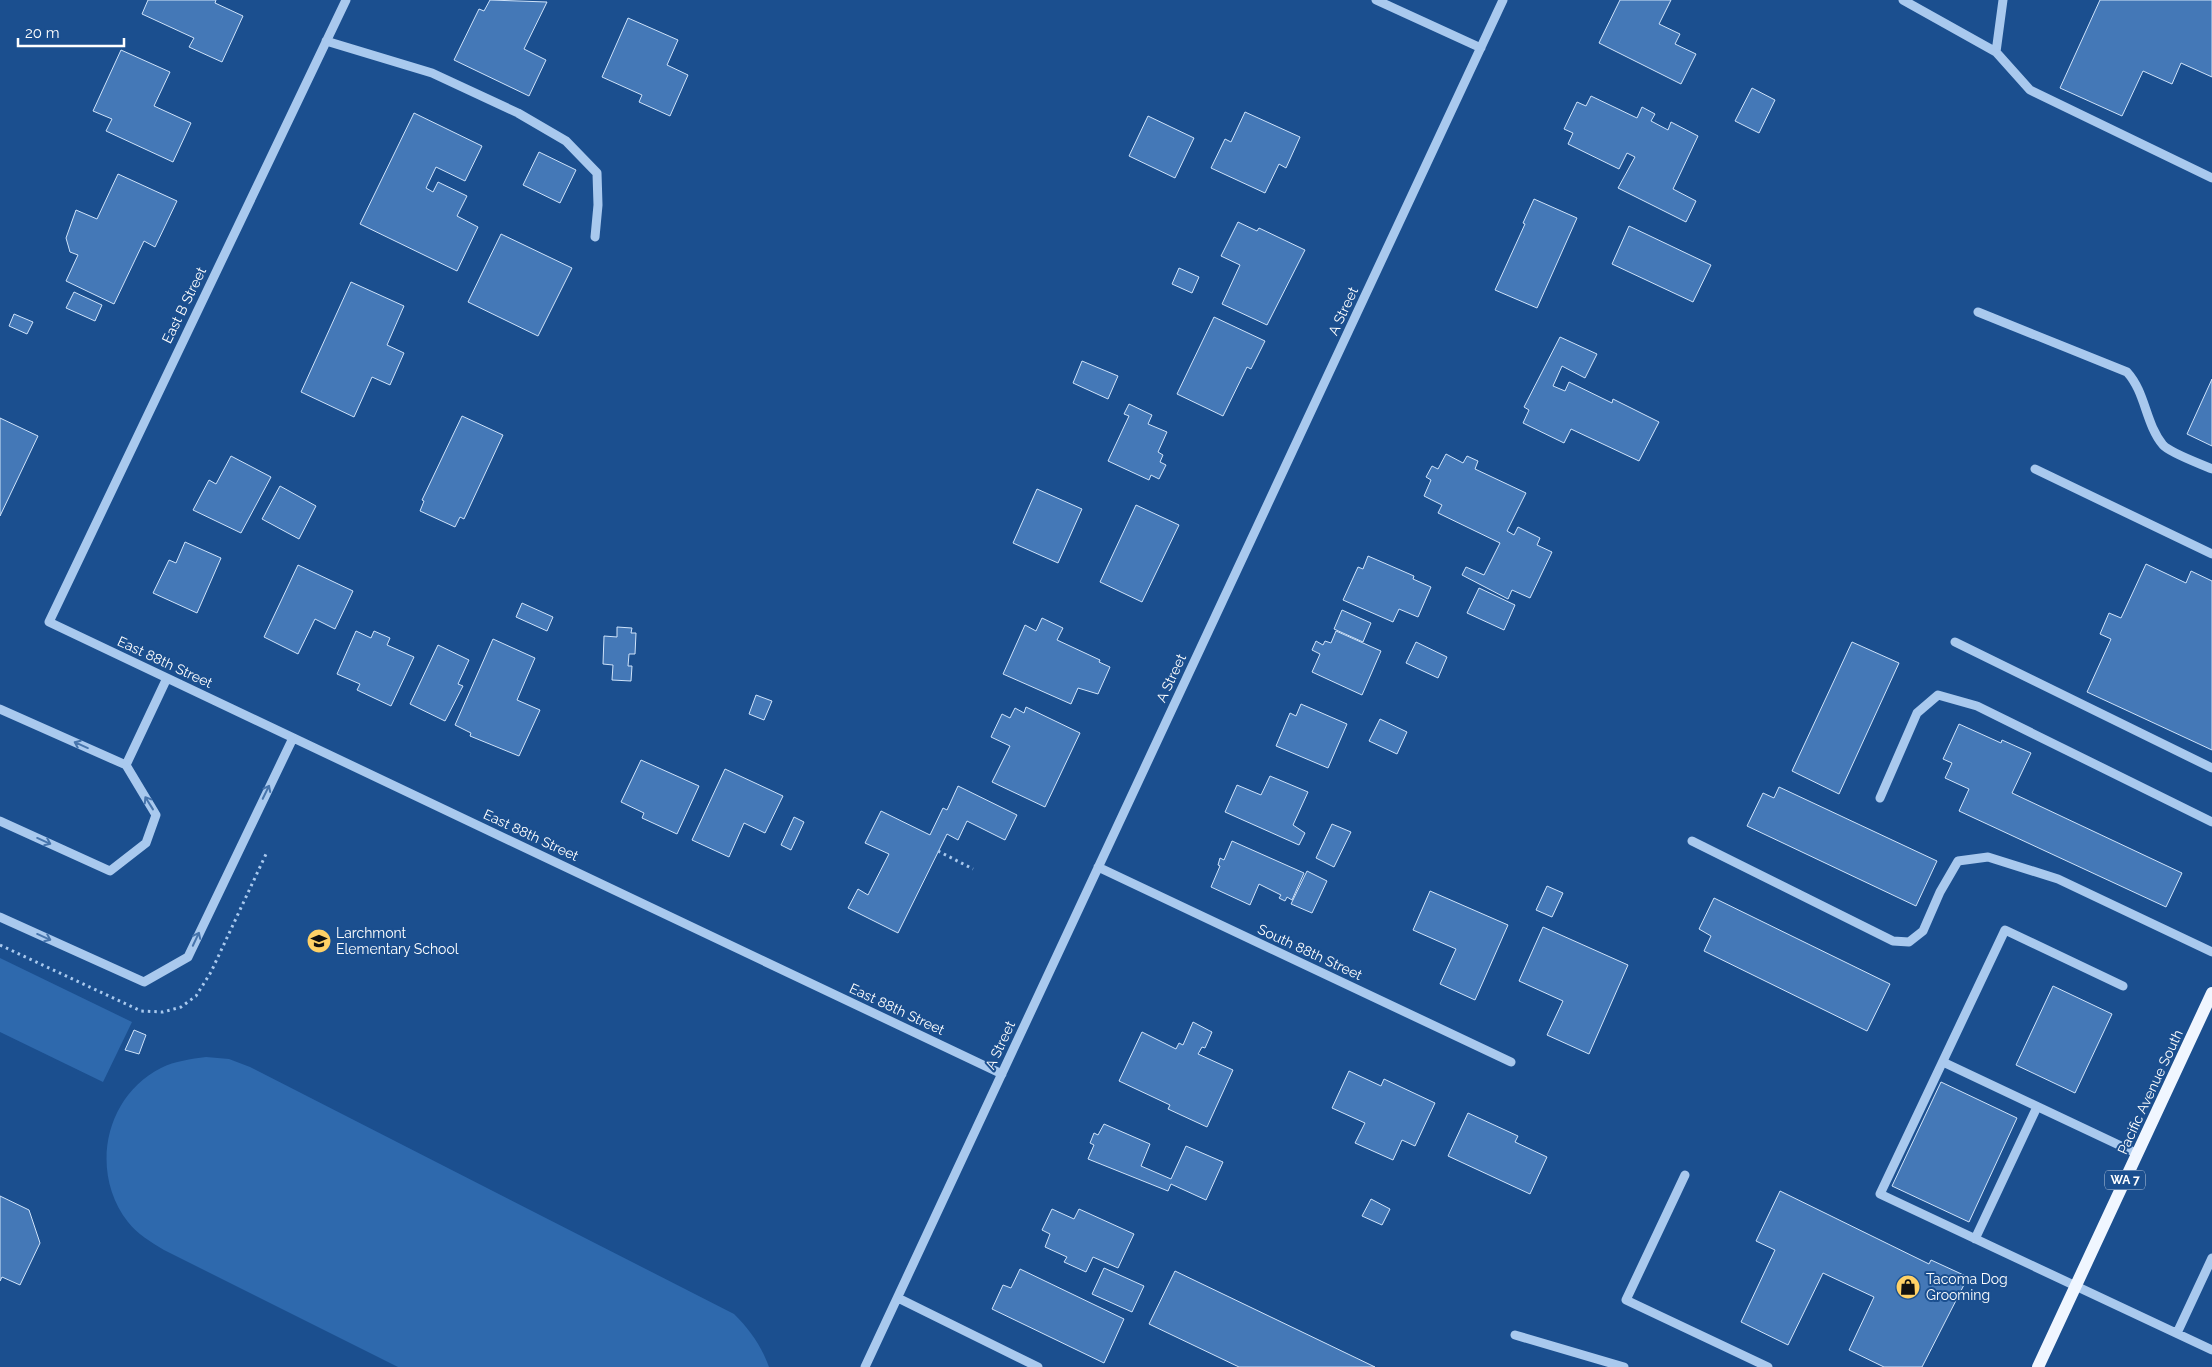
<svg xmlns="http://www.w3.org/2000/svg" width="2212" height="1367" font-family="Raleway,sans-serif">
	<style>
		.green { fill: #2e69ad }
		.building { fill: #4478b7; stroke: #cfe3fa }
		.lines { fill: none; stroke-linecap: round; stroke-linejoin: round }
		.path { stroke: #a9c9ee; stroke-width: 3; stroke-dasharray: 2.5 4; stroke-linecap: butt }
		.minor { stroke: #a9c9ee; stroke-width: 9 }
		.major { stroke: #f0f6ff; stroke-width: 12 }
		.oneway { stroke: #4674ac }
		.labels { text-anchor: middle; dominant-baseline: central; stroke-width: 4; stroke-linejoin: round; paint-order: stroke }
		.shield { fill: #1b4f8f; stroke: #bbcadd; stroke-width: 1 }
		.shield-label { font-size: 12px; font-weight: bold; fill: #fff }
		.street-label { font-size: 14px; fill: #fff; stroke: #1b4f8f }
		.poi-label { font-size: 14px; fill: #fff; stroke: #1b4f8f; text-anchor: start }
	</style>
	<rect width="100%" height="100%" fill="#1b4f8f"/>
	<!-- green -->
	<path class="green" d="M 0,958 L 132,1022 L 103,1082 L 0,1032 Z
		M 206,1057 L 229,1059 L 250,1067 L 734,1314 C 750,1330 761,1345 769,1367 L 398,1367 L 164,1250 C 151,1242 137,1234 128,1222 C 89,1172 105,1096 161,1068 C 175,1061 191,1059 206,1057 Z"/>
	<!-- building -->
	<path class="building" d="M 148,0 L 216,0 L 215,3 L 243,16 L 222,62 L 189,47 L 194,38 L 142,14 Z
		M 490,0 L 547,2 L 524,49 L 546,60 L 529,96 L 454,60 L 479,9 L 484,11 Z
		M 1620,0 L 1671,0 L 1659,24 L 1680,34 L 1675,44 L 1696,54 L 1681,84 L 1599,43 Z
		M 2100,0 L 2212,0 L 2212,77 L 2181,63 L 2172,84 L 2143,71 L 2122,116 L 2060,88 Z
		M 628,18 L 678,40 L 667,65 L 688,75 L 670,116 L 639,102 L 642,95 L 602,77 Z
		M 121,50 L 170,72 L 154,106 L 191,123 L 173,162 L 106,131 L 112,119 L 93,111 Z
		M 1752,88 L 1775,100 L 1759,133 L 1735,121 Z
		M 1591,96 L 1637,118 L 1642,107 L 1655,114 L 1651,121 L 1668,130 L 1671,122 L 1698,136 L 1673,189 L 1696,201 L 1686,222 L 1618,188 L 1635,157 L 1627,153 L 1619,169 L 1568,144 L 1573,133 L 1564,129 L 1577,102 L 1586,106 Z
		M 1245,112 L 1300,137 L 1286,168 L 1279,164 L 1265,193 L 1211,168 L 1225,139 L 1231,142 Z
		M 414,113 L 482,146 L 465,181 L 436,167 L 426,188 L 433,192 L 438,182 L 467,196 L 457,216 L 478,227 L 457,271 L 360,224 Z
		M 1148,116 L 1194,138 L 1175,178 L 1129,156 Z
		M 539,152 L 576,170 L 560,203 L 523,185 Z
		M 118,174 L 177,201 L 155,247 L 144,241 L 114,304 L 66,281 L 78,255 L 70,252 L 66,238 L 76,210 L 97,219 Z
		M 1534,199 L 1577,218 L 1537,308 L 1495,290 L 1525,224 L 1523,223 Z
		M 1238,222 L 1257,231 L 1259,228 L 1305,250 L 1267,325 L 1222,304 L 1240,265 L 1221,256 Z
		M 1629,226 L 1711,265 L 1693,302 L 1612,264 Z
		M 501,234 L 572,268 L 538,336 L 468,302 Z
		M 1179,268 L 1199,277 L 1192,293 L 1172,284 Z
		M 351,282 L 404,306 L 387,345 L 404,353 L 390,385 L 372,377 L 354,417 L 301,392 Z
		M 74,292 L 102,305 L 95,321 L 66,308 Z
		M 14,314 L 33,322 L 27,334 L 9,326 Z
		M 1214,317 L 1265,341 L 1251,369 L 1247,367 L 1223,416 L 1177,394 Z
		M 1560,337 L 1597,354 L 1585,378 L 1562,366 L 1553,386 L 1565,391 L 1569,382 L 1612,403 L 1613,399 L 1659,422 L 1639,461 L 1571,429 L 1564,443 L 1523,423 L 1529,410 L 1524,407 Z
		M 1082,361 L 1118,376 L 1108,399 L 1073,383 Z
		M 2212,379 L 2212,446 L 2187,434 Z
		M 1129,404 L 1152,415 L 1148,424 L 1167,432 L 1158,452 L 1163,455 L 1160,462 L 1166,465 L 1159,479 L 1151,475 L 1149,480 L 1108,461 L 1129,416 L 1124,414 Z
		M 462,416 L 503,435 L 464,519 L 460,517 L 455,527 L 420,511 L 424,501 L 422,500 Z
		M 0,418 L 38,436 L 0,516 Z
		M 1446,454 L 1463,463 L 1467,456 L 1478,461 L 1475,469 L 1526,493 L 1507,531 L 1514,535 L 1518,527 L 1540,538 L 1537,545 L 1552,552 L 1530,598 L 1512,590 L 1508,599 L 1462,575 L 1466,567 L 1484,575 L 1500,543 L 1438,513 L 1442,505 L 1424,496 L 1431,480 L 1426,477 L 1432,466 L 1438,469 Z
		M 231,456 L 271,477 L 241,533 L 193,510 L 209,480 L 216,484 Z
		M 280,486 L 316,506 L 299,539 L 262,519 Z
		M 1037,489 L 1082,509 L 1058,563 L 1013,543 Z
		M 1136,505 L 1179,525 L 1142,602 L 1100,582 Z
		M 185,542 L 221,558 L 197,613 L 153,593 L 169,560 L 176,563 Z
		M 1368,556 L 1414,576 L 1413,579 L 1431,587 L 1418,617 L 1399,609 L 1393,622 L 1343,600 L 1358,567 L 1363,569 Z
		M 2146,564 L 2186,583 L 2191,571 L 2212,581 L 2212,750 L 2087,692 L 2111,639 L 2100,634 L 2109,613 L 2121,618 Z
		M 298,565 L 353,591 L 335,629 L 315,619 L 298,654 L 264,637 Z
		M 1479,588 L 1515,605 L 1504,630 L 1467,613 Z
		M 522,603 L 553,617 L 547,631 L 516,617 Z
		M 1342,610 L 1371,623 L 1363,642 L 1334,629 Z
		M 1042,618 L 1063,628 L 1057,640 L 1100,660 L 1099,662 L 1110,667 L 1098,694 L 1078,688 L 1071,704 L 1003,674 L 1025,625 L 1036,631 Z
		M 617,627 L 632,628 L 631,633 L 636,633 L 635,654 L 629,654 L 628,666 L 632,666 L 631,681 L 612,680 L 613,665 L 603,664 L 604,636 L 617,637 Z
		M 356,631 L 371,638 L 374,631 L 390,638 L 387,645 L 414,657 L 391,706 L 357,690 L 360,684 L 337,674 Z
		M 1336,631 L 1381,651 L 1362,695 L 1312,672 L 1320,654 L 1312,650 L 1316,641 L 1323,645 L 1325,641 L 1331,643 Z
		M 493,639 L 535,658 L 517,700 L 540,710 L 519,756 L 470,736 L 471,733 L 455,725 Z
		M 1416,642 L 1447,657 L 1438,678 L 1406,663 Z
		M 1852,642 L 1899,663 L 1839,794 L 1792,771 Z
		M 438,645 L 469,660 L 458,684 L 463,686 L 445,721 L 410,704 Z
		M 756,695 L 772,701 L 764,720 L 749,714 Z
		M 1301,704 L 1347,724 L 1328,768 L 1276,746 L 1290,713 L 1296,716 Z
		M 1026,707 L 1080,733 L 1045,807 L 992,782 L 1010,746 L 991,737 L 1002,714 L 1010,718 L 1015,708 L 1024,713 Z
		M 1380,719 L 1407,732 L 1397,754 L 1369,741 Z
		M 1959,724 L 2001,743 L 2002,740 L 2031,753 L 2012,793 L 2182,873 L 2166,907 L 1959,811 L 1969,789 L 1945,778 L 1952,763 L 1943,759 Z
		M 641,760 L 699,786 L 677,834 L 642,818 L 644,813 L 621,802 Z
		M 725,769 L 783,796 L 765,833 L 744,823 L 729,857 L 692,840 Z
		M 1270,776 L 1308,792 L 1293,825 L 1305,833 L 1299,845 L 1225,812 L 1237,785 L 1261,795 Z
		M 958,786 L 1017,815 L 1005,840 L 967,821 L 958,840 L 947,834 L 898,933 L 848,908 L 858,889 L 868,895 L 889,854 L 865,843 L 881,811 L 930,835 L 943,808 L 947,810 Z
		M 1779,787 L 1937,861 L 1916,906 L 1747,826 L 1763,793 L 1774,798 Z
		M 794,817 L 804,822 L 791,850 L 781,845 Z
		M 1332,824 L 1351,832 L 1334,867 L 1316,858 Z
		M 1232,841 L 1304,873 L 1292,900 L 1287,897 L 1285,901 L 1279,898 L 1281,895 L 1259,884 L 1250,905 L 1211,887 L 1220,866 L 1218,865 L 1220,858 L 1224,860 Z
		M 1307,871 L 1327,881 L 1312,913 L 1291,904 Z
		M 1547,886 L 1563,893 L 1552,917 L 1536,910 Z
		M 1430,891 L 1508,925 L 1475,1000 L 1440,984 L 1456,949 L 1413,930 Z
		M 1714,898 L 1890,984 L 1867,1031 L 1704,951 L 1711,936 L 1699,929 Z
		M 1543,927 L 1628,965 L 1589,1054 L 1547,1035 L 1563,1001 L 1519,981 Z
		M 2053,986 L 2112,1014 L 2075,1093 L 2016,1065 Z
		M 1193,1022 L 1212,1032 L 1205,1048 L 1202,1047 L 1198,1054 L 1233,1070 L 1207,1127 L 1168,1109 L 1170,1105 L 1119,1081 L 1142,1032 L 1176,1049 L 1179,1043 L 1183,1045 Z
		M 134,1030 L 146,1035 L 139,1054 L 125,1050 Z
		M 1349,1071 L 1381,1086 L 1384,1079 L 1435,1103 L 1415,1146 L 1402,1140 L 1393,1160 L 1355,1143 L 1365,1123 L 1332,1108 Z
		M 1941,1082 L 2017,1118 L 1969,1222 L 1892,1186 Z
		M 1468,1113 L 1518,1136 L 1515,1142 L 1547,1157 L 1530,1194 L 1448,1156 Z
		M 1104,1124 L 1150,1144 L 1141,1166 L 1171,1179 L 1186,1146 L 1223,1162 L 1206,1200 L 1171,1184 L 1168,1191 L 1088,1159 L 1094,1145 L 1090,1143 L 1094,1133 L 1098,1135 Z
		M 1780,1191 L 1929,1264 L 1931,1260 L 1968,1277 L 1922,1367 L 1884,1367 L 1849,1350 L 1874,1297 L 1823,1273 L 1788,1345 L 1741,1322 L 1775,1250 L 1756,1241 Z
		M 0,1196 L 29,1210 L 40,1243 L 20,1285 L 2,1277 L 0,1281 Z
		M 1371,1199 L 1390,1209 L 1382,1225 L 1362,1216 Z
		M 1052,1209 L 1074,1219 L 1079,1209 L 1134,1234 L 1118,1268 L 1093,1257 L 1086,1272 L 1064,1262 L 1067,1257 L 1045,1247 L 1050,1234 L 1042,1230 Z
		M 1104,1268 L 1144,1286 L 1132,1312 L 1092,1294 Z
		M 1020,1269 L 1124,1319 L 1104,1363 L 992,1309 L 1003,1285 L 1011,1288 Z
		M 1175,1271 L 1375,1367 L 1239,1367 L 1149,1324 Z"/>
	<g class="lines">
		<!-- path -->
		<path class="path" d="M 938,851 L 973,869
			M 0,945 L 141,1011 L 163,1012 L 181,1007 L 196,996 L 211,972 L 267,852"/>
		<!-- minor -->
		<path class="minor" d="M 346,0 L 49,622 L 1002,1074
			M 1376,0 L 1481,48
			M 1903,0 L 1996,52
			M 2003,0 L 1996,52 L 2030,90 L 2212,178
			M 326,41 L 432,73 L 518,113 L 566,141 L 597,173 L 598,205 L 595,237
			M 1978,312 L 2127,372 C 2146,393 2145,423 2163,445 C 2170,453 2201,464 2212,469
			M 2035,469 L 2212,554
			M 1955,642 L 2212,768
			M 0,709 L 126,765 L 156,815 L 146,843 L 110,871 L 0,821
			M 126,765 L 167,678
			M 1880,798 L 1917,713 L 1938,695 L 1977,706 L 2212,822
			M 1692,841 L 1893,941 L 1909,942 L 1923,931 L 1940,892 L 1958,861 L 1988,857 L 2058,879 L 2212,952
			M 1098,867 L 1511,1062
			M 0,917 L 144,982 L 188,957 L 293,738
			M 2123,986 L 2005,930 L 1880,1194 L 2212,1350
			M 1943,1062 L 2138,1154
			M 1685,1175 L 1626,1300 L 1768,1367
			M 1975,1239 L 2037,1107
			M 898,1298 L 1038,1367
			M 2177,1333 L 2212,1258
			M 1515,1335 L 1624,1367
			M 865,1367 L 1503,0"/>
		<!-- major -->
		<path class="major" d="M 2038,1367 L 2212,993"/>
	</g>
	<!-- one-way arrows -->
	<defs><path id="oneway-shaft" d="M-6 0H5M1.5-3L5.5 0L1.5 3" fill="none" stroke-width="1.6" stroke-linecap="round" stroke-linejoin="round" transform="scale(1.25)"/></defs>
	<g class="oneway">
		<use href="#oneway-shaft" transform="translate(81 745) rotate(-156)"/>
		<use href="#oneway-shaft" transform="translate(266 792) rotate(-64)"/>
		<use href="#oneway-shaft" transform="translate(149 803) rotate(-122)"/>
		<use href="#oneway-shaft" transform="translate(44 841) rotate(24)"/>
		<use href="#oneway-shaft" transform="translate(44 937) rotate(24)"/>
		<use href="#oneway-shaft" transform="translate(196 939) rotate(-65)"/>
	</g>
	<!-- icons -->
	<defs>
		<symbol id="school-disc" viewBox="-11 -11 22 22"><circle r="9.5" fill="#ffd166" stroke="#1b4f8f"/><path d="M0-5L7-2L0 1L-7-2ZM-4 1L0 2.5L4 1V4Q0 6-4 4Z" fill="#111"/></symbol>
		<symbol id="shop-disc" viewBox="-11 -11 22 22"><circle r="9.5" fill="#ffd166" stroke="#1b4f8f"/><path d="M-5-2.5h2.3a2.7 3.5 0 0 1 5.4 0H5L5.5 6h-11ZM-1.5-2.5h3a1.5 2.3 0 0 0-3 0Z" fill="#111"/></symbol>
	</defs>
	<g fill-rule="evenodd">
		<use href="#school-disc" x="305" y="927" width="28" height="28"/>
		<use href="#shop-disc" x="1894" y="1273" width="28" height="28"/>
	</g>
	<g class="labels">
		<!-- shield labels -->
		<rect class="shield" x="2105" y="1170.5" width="40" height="19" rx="4"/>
		<g class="shield-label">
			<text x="2125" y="1180">WA 7</text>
		</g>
		<!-- street labels -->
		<g class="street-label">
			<text transform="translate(184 305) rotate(-64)">East B Street</text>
			<text transform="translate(1343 311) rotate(-65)">A Street</text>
			<text transform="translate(165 662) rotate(25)">East 88th Street</text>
			<text transform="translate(1171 678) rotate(-65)">A Street</text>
			<text transform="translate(531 835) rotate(25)">East 88th Street</text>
			<text transform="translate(1310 952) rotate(25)">South 88th Street</text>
			<text transform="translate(897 1009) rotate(25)">East 88th Street</text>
			<text transform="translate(1000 1045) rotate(-65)">A Street</text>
			<text transform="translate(2150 1092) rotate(-65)">Pacific Avenue South</text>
		</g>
		<!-- poi labels -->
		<g class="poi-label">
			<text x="336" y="933">Larchmont<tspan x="336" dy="16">Elementary School</tspan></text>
			<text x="1926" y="1279">Tacoma Dog<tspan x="1926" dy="16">Grooming</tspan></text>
		</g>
	</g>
	<!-- scale -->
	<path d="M18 38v8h106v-8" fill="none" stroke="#ffffff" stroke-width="2.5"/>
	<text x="25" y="38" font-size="15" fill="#ffffff" stroke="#1b4f8f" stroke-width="4" paint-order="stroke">20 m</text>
</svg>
